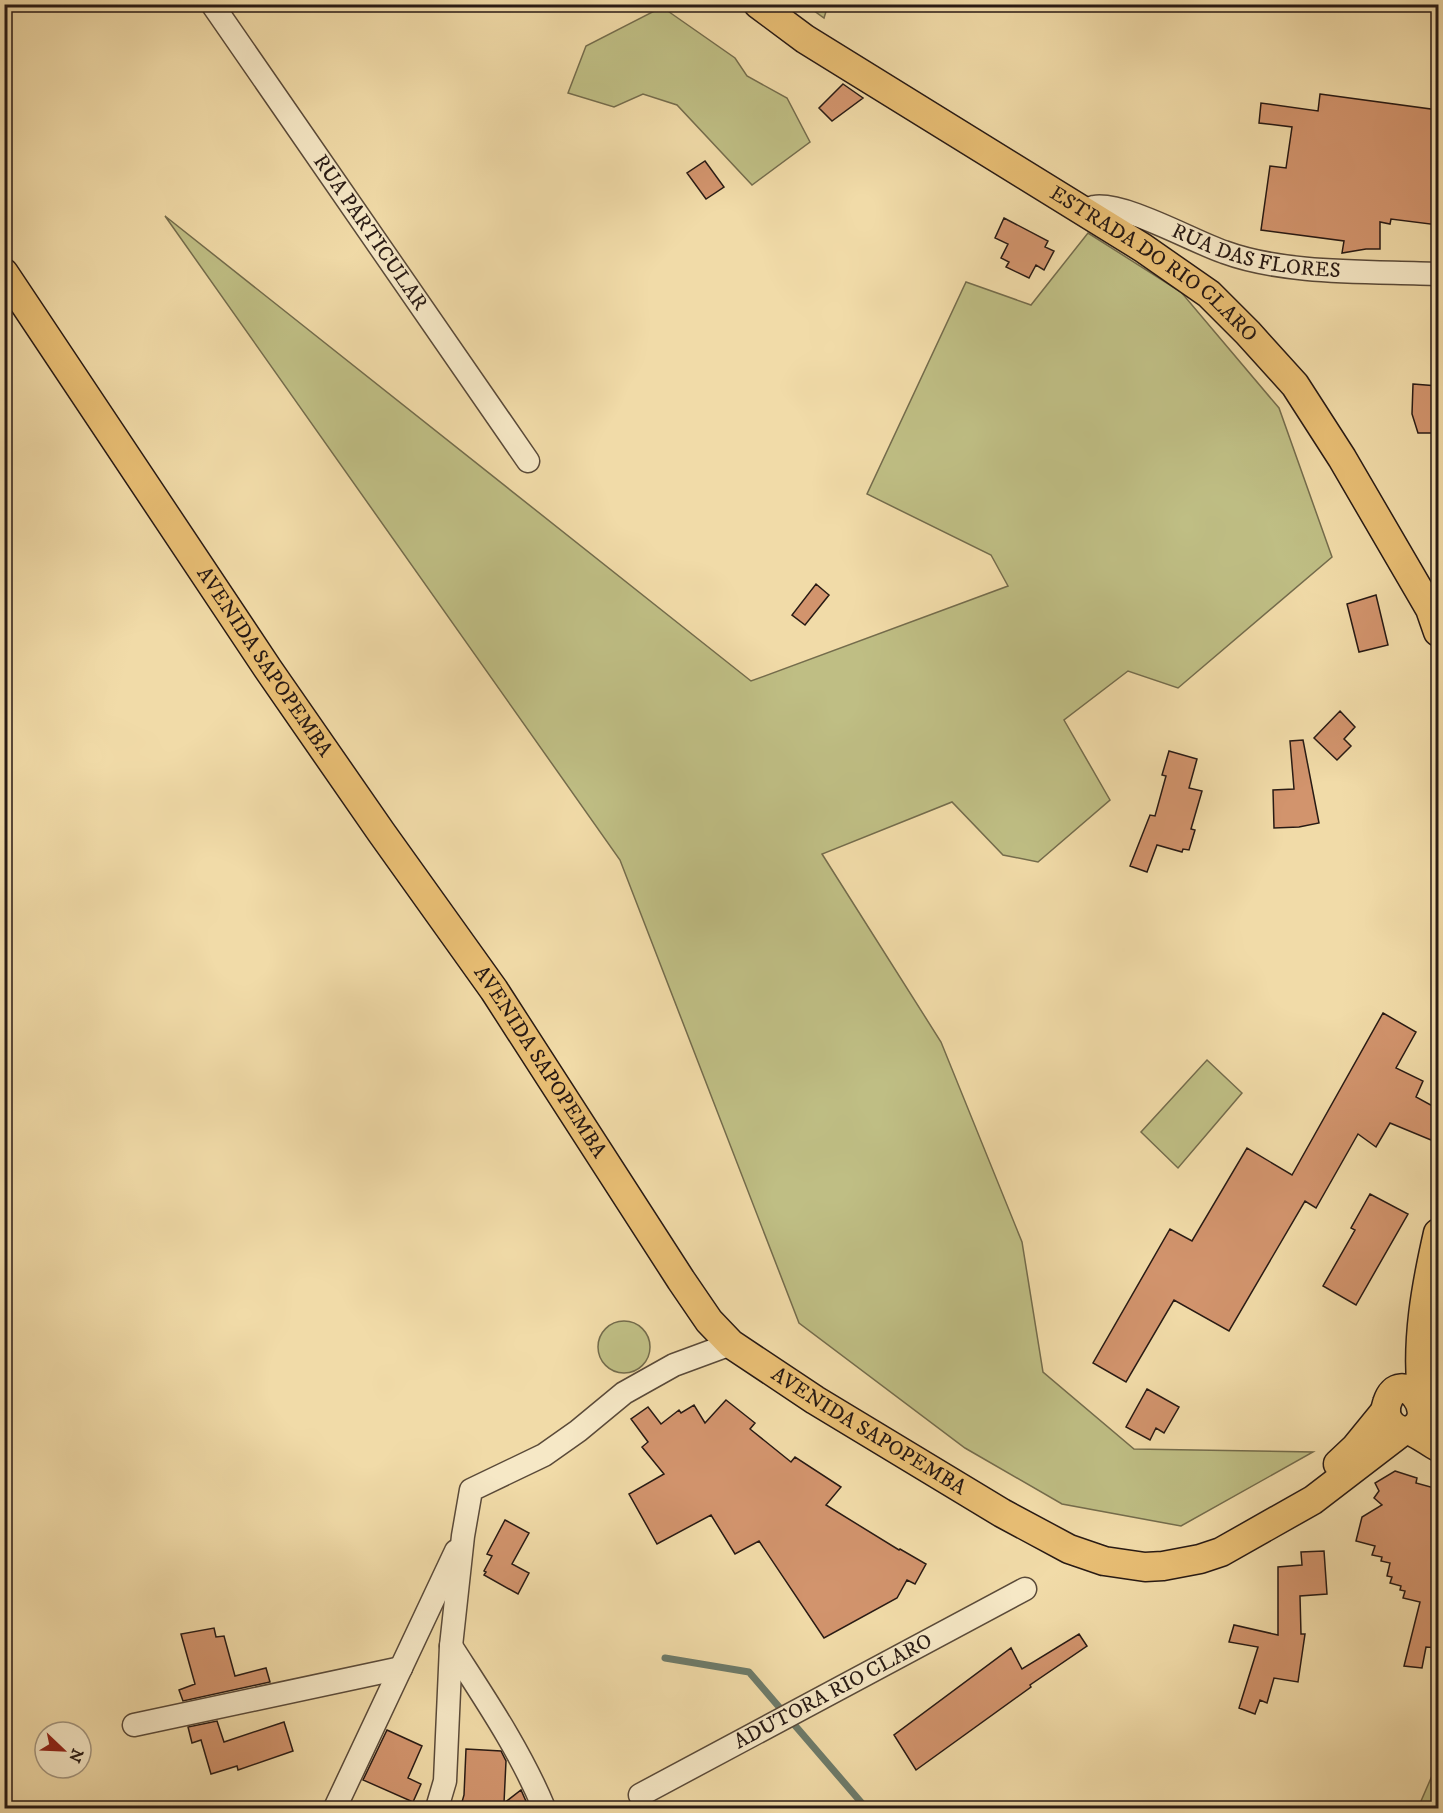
<svg xmlns="http://www.w3.org/2000/svg" width="1443" height="1813" font-family="'IM FELL DW Pica',serif">
	<style>
		.green { fill: #bfbe84; stroke: #746c4c; stroke-width: 1.5 }
		.lines { fill: none; stroke-linecap: round; stroke-linejoin: round }
		.stream { stroke: #6d7b6a; stroke-width: 7 }
		.building { fill: #d2946d; stroke: #281a14; stroke-width: 1.5 }
		.minor-casing { stroke: #5a4a39; stroke-width: 25 }
		.major-casing { stroke: #281a14; stroke-width: 31 }
		.minor { stroke: #f6e8c6; stroke-width: 22 }
		.major { stroke: #e8be74; stroke-width: 28 }
		.labels { text-anchor: middle; dominant-baseline: central; stroke-width: 5; stroke-linejoin: round; paint-order: stroke }
		.street-label { font-size: 21px; fill: #281a14; stroke: #f6e8c6 }
	</style>
	<rect width="100%" height="100%" fill="#f1dba8"/>
	<filter id="stains"><feTurbulence type="fractalNoise" baseFrequency=".00333" numOctaves="4"/><feColorMatrix values="0 0 0 0 .2 0 0 0 0 .09 0 0 0 0 .02 0 0 0 .5 -.17"/></filter>
	<radialGradient id="worn" r=".72"><stop offset=".6" stop-color="#630" stop-opacity="0"/><stop offset="1" stop-color="#630" stop-opacity=".3"/></radialGradient>
	<!-- green -->
	<path class="green" d="M 806,5 L 828,5 L 824,18 Z
		M 662,7 L 735,58 L 747,76 L 787,98 L 810,142 L 752,185 L 677,105 L 643,94 L 614,107 L 568,93 L 586,46 Z
		M 165,216 L 751,681 L 1008,586 L 991,555 L 867,494 L 966,282 L 1031,305 L 1088,233 L 1181,292 L 1279,408 L 1332,557 L 1178,688 L 1128,671 L 1064,720 L 1110,800 L 1038,862 L 1003,855 L 952,802 L 822,854 L 941,1042 L 1022,1242 L 1043,1372 L 1134,1449 L 1313,1452 L 1181,1526 L 1062,1504 L 965,1448 L 799,1323 L 620,860 Z
		M 1207,1060 L 1242,1093 L 1178,1168 L 1141,1132 Z
		M598 1347a26 26 0 1 1 52 0a26 26 0 1 1-52 0Z
		M 1438,1762 L 1438,1808 L 1418,1808 Z"/>
	<g class="lines">
		<!-- stream -->
		<path class="stream" d="M 665,1658 L 749,1672 L 866,1808"/>
	</g>
	<!-- building -->
	<path class="building" d="M 843,84 L 863,98 L 832,121 L 819,108 Z
		M 1320,94 L 1438,110 L 1438,225 L 1391,219 L 1390,224 L 1380,222 L 1380,249 L 1366,249 L 1342,253 L 1344,241 L 1261,230 L 1270,166 L 1286,168 L 1292,127 L 1259,123 L 1261,103 L 1318,111 Z
		M 705,161 L 724,187 L 706,199 L 687,173 Z
		M 1004,218 L 1048,241 L 1045,247 L 1054,251 L 1044,270 L 1036,265 L 1029,278 L 1006,267 L 1009,262 L 1001,258 L 1008,244 L 995,238 Z
		M 1413,384 L 1438,386 L 1438,433 L 1418,433 L 1412,414 Z
		M 816,584 L 829,595 L 805,625 L 792,615 Z
		M 1376,595 L 1388,645 L 1359,652 L 1347,604 Z
		M 1340,711 L 1355,727 L 1344,739 L 1351,746 L 1337,760 L 1314,738 Z
		M 1303,740 L 1319,823 L 1299,827 L 1274,828 L 1273,790 L 1294,789 L 1290,741 Z
		M 1169,751 L 1197,759 L 1189,788 L 1202,791 L 1191,829 L 1195,830 L 1189,850 L 1183,849 L 1182,852 L 1157,845 L 1147,872 L 1130,866 L 1150,815 L 1155,816 L 1166,776 L 1162,775 Z
		M 1383,1013 L 1416,1032 L 1396,1068 L 1423,1081 L 1416,1097 L 1438,1109 L 1438,1124 L 1431,1140 L 1390,1123 L 1376,1147 L 1358,1134 L 1316,1208 L 1305,1201 L 1229,1331 L 1174,1300 L 1126,1382 L 1093,1363 L 1170,1229 L 1192,1241 L 1247,1148 L 1292,1175 Z
		M 1370,1194 L 1408,1214 L 1356,1305 L 1323,1286 L 1355,1230 L 1351,1228 Z
		M 1147,1389 L 1179,1407 L 1164,1433 L 1156,1428 L 1150,1440 L 1126,1427 Z
		M 726,1400 L 755,1423 L 750,1429 L 791,1462 L 795,1457 L 841,1487 L 826,1505 L 899,1550 L 900,1549 L 926,1564 L 915,1584 L 907,1580 L 897,1598 L 824,1638 L 759,1541 L 735,1554 L 711,1515 L 657,1544 L 629,1494 L 664,1474 L 642,1447 L 648,1442 L 631,1419 L 648,1407 L 661,1424 L 679,1410 L 681,1413 L 694,1405 L 705,1423 Z
		M 1395,1471 L 1417,1478 L 1416,1483 L 1438,1489 L 1438,1648 L 1426,1647 L 1422,1668 L 1404,1666 L 1420,1602 L 1403,1598 L 1405,1591 L 1400,1590 L 1401,1586 L 1390,1583 L 1392,1577 L 1387,1576 L 1390,1563 L 1381,1561 L 1382,1557 L 1372,1555 L 1375,1546 L 1356,1541 L 1362,1517 L 1382,1505 L 1374,1498 L 1379,1491 L 1375,1483 Z
		M 505,1520 L 529,1533 L 512,1564 L 529,1573 L 518,1594 L 484,1575 L 486,1572 L 484,1571 L 492,1556 L 487,1554 Z
		M 1324,1551 L 1327,1594 L 1300,1596 L 1301,1634 L 1305,1634 L 1298,1682 L 1274,1678 L 1267,1703 L 1260,1700 L 1255,1714 L 1239,1708 L 1258,1647 L 1229,1642 L 1234,1625 L 1278,1635 L 1278,1567 L 1302,1565 L 1301,1552 Z
		M 214,1628 L 216,1637 L 224,1636 L 235,1676 L 266,1668 L 270,1682 L 183,1701 L 179,1690 L 195,1684 L 181,1634 Z
		M 1079,1634 L 1087,1646 L 1030,1685 L 1031,1687 L 916,1770 L 894,1735 L 1011,1648 L 1022,1669 Z
		M 217,1721 L 224,1742 L 284,1722 L 293,1751 L 238,1770 L 237,1766 L 211,1774 L 201,1740 L 192,1743 L 188,1727 Z
		M 387,1730 L 422,1746 L 408,1778 L 421,1784 L 413,1802 L 363,1780 Z
		M 466,1749 L 501,1751 L 506,1761 L 504,1803 L 521,1790 L 529,1808 L 460,1809 L 464,1795 Z"/>
	<g class="lines">
		<defs>
			<g id="minor">
				<path id="s1" d="M 212,4 L 528,461"/>
				<path id="s2" d="M 1081,212 C 1085,211 1090,208 1094,207 C 1124,202 1194,242 1224,252 C 1286,275 1372,271 1438,274"/>
				<path d="M 451,1646 C 485,1699 520,1750 544,1808"/>
				<path d="M 134,1725 L 401,1668"/>
				<path id="s3" d="M 640,1795 L 1025,1589"/>
				<path d="M 335,1808 L 456,1551"/>
				<path d="M 437,1808 L 445,1781 L 451,1646 L 463,1536 L 471,1490 L 544,1455 L 578,1431 L 624,1393 L 674,1365 L 731,1344"/>
			</g>
			<g id="major">
				<path id="s4" d="M 758,4 L 805,39 L 1143,248 L 1209,294 L 1248,333 L 1295,385 L 1342,458 L 1430,609 L 1438,632"/>
				<path id="s5" d="M 4,273 L 268,669 L 381,832 L 494,990 L 681,1280 L 709,1321 L 731,1344 L 815,1400 L 1002,1513 L 1069,1549 L 1104,1561 L 1145,1567 L 1163,1566 L 1200,1559 L 1221,1552 L 1313,1500 L 1403,1431"/>
				<path d="M 1422,1395 C 1416,1340 1426,1286 1438,1233"/>
				<path d="M 1409,1431 C 1443,1416 1400,1363 1387,1403 C 1383,1414 1389,1426 1400,1430 C 1403,1431 1407,1430 1410,1431 C 1419,1434 1430,1443 1438,1447"/>
				<path d="M 1338,1464 L 1355,1448 L 1386,1410"/>
			</g>
		</defs>
		<!-- minor casing -->
		<use href="#minor" class="minor-casing"/>
		<!-- major casing -->
		<use href="#major" class="major-casing"/>
		<!-- minor -->
		<use href="#minor" class="minor"/>
		<!-- major -->
		<use href="#major" class="major"/>
	</g>
	<g class="labels">
		<!-- street labels -->
		<g class="street-label">
			<text stroke="none"><textPath href="#s1" startOffset="278">RUA PARTICULAR</textPath></text>
			<text stroke="none"><textPath href="#s2" startOffset="184">RUA DAS FLORES</textPath></text>
			<text stroke="none"><textPath href="#s4" startOffset="474">ESTRADA DO RIO CLARO</textPath></text>
			<text stroke="none"><textPath href="#s5" startOffset="468">AVENIDA SAPOPEMBA</textPath></text>
			<text stroke="none"><textPath href="#s5" startOffset="954">AVENIDA SAPOPEMBA</textPath></text>
			<text stroke="none"><textPath href="#s5" startOffset="1458">AVENIDA SAPOPEMBA</textPath></text>
			<text stroke="none"><textPath href="#s3" startOffset="219">ADUTORA RIO CLARO</textPath></text>
		</g>
	</g>
	<!-- margin -->
	<rect width="1443" height="1813" fill="none" stroke="#f1dba8" stroke-width="24"/>
	<rect x="6" y="6" width="1431" height="1801" fill="none" stroke="#281a14" stroke-width="3"/>
	<rect x="12" y="12" width="1419" height="1789" fill="none" stroke="#281a14" stroke-width="1.5"/>
	<!-- north arrow -->
	<g transform="translate(63 1750) rotate(113)"><circle r="28" fill="#f6e8c6" stroke="#a4967f" stroke-width="1.5"/>
	<path d="M0-4.5L10 22L0 15L-10 22Z" fill="#8f2418"/>
	<text y="-9" font-size="16" font-weight="bold" text-anchor="middle" fill="#281a14">N</text>
	</g>
	<rect width="100%" height="100%" filter="url(#stains)"/>
	<rect width="100%" height="100%" fill="url(#worn)"/>
</svg>
